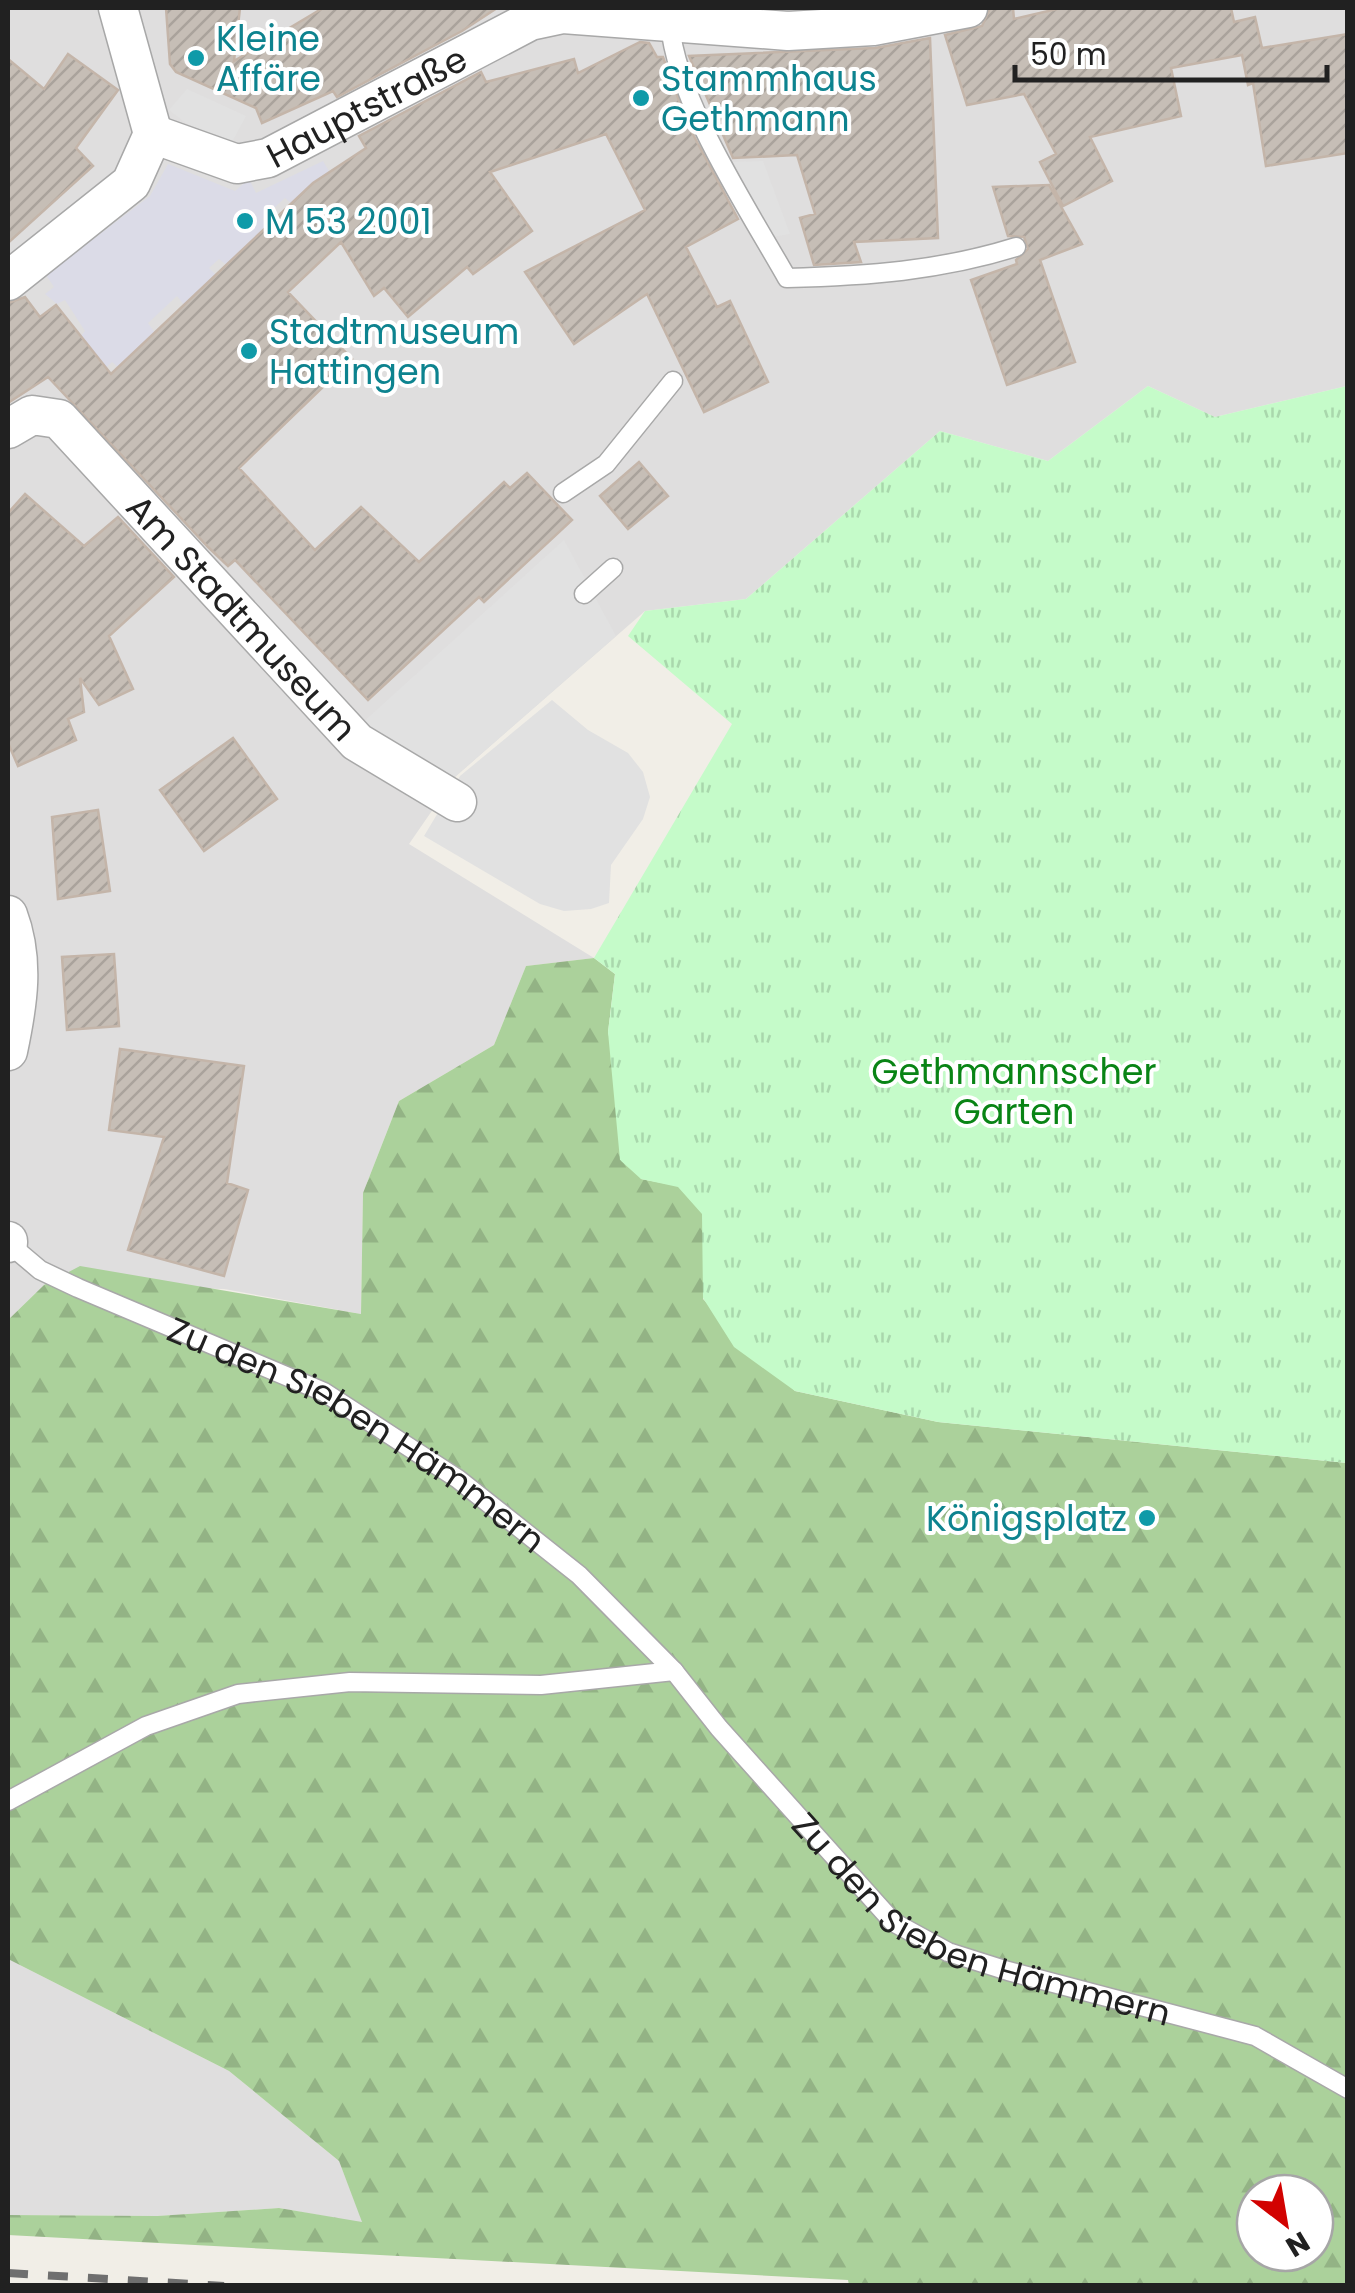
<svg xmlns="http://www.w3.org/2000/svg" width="1355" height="2293" font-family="Poppins,sans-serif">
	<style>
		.residential { fill: #dfdede }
		.forest { fill: url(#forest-firs); fill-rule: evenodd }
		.park { fill: url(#park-tufts) }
		.parking { fill: #e1e1e1 }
		.plaza { fill: #dbdbe7 }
		.building { fill: url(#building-hatch); stroke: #c4b5a9; stroke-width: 2.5 }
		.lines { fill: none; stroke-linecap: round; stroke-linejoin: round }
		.lane-casing { stroke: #a8a8a8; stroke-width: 21 }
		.street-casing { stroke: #a8a8a8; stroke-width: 41 }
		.lane { stroke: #fff; stroke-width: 18 }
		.street { stroke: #fff; stroke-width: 38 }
		.rail { stroke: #6f6f6f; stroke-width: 8; stroke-dasharray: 20 20; stroke-linecap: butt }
		.culture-dot { fill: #0f9aa8; stroke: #fff; stroke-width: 4 }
		.labels { text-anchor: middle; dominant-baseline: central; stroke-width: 8; stroke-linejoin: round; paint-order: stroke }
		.culture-label { font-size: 35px; fill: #0d838f; stroke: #fff; text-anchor: start }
		.street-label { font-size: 35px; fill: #212121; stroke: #fff }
		.park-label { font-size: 35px; fill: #098415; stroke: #fff }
	</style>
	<defs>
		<pattern id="forest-firs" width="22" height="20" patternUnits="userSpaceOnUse" patternTransform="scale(2.5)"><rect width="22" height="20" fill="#abd19b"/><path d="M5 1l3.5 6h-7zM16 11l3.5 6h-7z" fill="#93b385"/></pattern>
		<pattern id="park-tufts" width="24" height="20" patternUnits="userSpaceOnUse" patternTransform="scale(2.5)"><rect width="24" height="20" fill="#c5fbc9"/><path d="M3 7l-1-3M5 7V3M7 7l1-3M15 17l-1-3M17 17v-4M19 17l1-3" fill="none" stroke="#a9d7ac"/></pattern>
		<pattern id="building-hatch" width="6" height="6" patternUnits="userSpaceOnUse" patternTransform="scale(2.5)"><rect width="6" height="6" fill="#c6beb6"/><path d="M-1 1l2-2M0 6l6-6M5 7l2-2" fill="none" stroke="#aaa39c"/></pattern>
	</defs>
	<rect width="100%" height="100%" fill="#f1eee7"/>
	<!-- residential -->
	<path class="residential" d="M 8,8 L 1347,8 L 1347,386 L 1215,417 L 1148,386 L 1048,461 L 940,431 L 746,599 L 645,611 L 456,776 L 409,844 L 594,958 L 526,966 L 494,1045 L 399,1101 L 363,1193 L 361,1314 L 224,1289 L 44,1285 L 8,1320 Z
		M 8,1959 L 229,2071 L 339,2161 L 363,2223 L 279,2208 L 157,2216 L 8,2215 Z"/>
	<!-- forest -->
	<path class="forest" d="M 594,958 L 615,974 L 608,1032 L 641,1179 L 678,1186 L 703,1214 L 703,1299 L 795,1391 L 938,1422 L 1347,1463 L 1347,2285 L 849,2285 L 848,2280 L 8,2235 L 8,2215 L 157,2216 L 279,2208 L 362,2222 L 339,2161 L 229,2071 L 8,1959 L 8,1320 L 44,1285 L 80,1266 L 361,1314 L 363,1193 L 399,1101 L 494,1045 L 526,966 ZM 1255,2193 L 1315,2193 L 1315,2253 L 1255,2253 Z"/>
	<!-- park -->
	<path class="park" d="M 1148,386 L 1215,417 L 1347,386 L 1347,1463 L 938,1422 L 795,1391 L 734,1347 L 703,1298 L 702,1214 L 678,1187 L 641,1179 L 620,1160 L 608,1032 L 615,974 L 594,958 L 732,724 L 628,636 L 645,611 L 746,599 L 940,431 L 1048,461 Z"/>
	<!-- parking -->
	<path class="parking" d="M 187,89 L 246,116 L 232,142 L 187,124 L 169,110 Z
		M 763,161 L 790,234 L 773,237 L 733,162 Z
		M 564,540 L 616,636 L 456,776 L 432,777 L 360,725 Z
		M 552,700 L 588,730 L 628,753 L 643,772 L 650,797 L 643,819 L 611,865 L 609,903 L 591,909 L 564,911 L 540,904 L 424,836 L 460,776 Z"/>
	<!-- plaza -->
	<path class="plaza" d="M 323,161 L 329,171 L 293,205 L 285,198 L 262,219 L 269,227 L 228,266 L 219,259 L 209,268 L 217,276 L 185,306 L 177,296 L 148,323 L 155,333 L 119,368 L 112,362 L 94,379 L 77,407 L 47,378 L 85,331 L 65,300 L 57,304 L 45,294 L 54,287 L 46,275 L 150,196 L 168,164 L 235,191 L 249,179 L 256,193 Z"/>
	<!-- building -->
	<path class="building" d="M 166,8 L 240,8 L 234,61 L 323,8 L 497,8 L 462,31 L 337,97 L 333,91 L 262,123 L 256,108 L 176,72 L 170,64 Z
		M 990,8 L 1013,8 L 1014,19 L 1061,8 L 1231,8 L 1234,22 L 1255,17 L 1262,48 L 1348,34 L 1348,153 L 1266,166 L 1253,83 L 1248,85 L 1242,55 L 1171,68 L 1181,116 L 1090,137 L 1112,181 L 1063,206 L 1040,162 L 1056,154 L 1024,94 L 967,105 L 945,35 L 982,26 Z
		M 930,38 L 938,238 L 854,242 L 861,262 L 814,265 L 800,218 L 815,214 L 797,155 L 733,158 L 689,56 L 875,48 Z
		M 640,42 L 649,43 L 657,57 L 663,57 L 688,125 L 738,219 L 686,247 L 717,307 L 730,301 L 768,382 L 704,412 L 647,294 L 574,344 L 525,272 L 645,210 L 606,134 L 490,172 L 532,231 L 473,274 L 467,267 L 408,317 L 384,288 L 374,296 L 341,242 L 288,292 L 352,359 L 239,468 L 315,550 L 361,507 L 419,562 L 504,482 L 510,488 L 527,473 L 572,520 L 484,602 L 479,597 L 368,700 L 235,560 L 228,566 L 208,547 L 48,377 L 8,403 L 8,303 L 25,297 L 40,317 L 56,305 L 111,374 L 313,183 L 366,148 L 359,136 L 481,72 L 486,82 L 574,59 L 578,73 Z
		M 68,54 L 118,90 L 76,148 L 93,166 L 8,243 L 8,59 L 44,89 Z
		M 1049,185 L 1082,244 L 1040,260 L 1075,362 L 1007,385 L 971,280 L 1017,264 L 1016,260 L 1028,249 L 1024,237 L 1008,236 L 993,187 Z
		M 639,462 L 668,496 L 628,529 L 600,496 Z
		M 25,494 L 84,546 L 118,517 L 174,577 L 109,636 L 133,689 L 99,705 L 80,678 L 84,712 L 68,719 L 76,740 L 18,766 L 8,743 L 8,513 Z
		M 233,738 L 277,799 L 204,851 L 160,790 Z
		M 98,810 L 110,891 L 58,899 L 52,817 Z
		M 114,954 L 119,1026 L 67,1030 L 62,957 Z
		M 120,1049 L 244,1066 L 227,1183 L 248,1190 L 224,1276 L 128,1250 L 164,1137 L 109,1130 Z"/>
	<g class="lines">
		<defs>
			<g id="lane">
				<path d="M 670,24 C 676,100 748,209 787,278 C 867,276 939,271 1016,247"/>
				<path d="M 563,493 L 606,464 L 673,381"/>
				<path d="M 584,594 L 613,568"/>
				<path id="s1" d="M 8,1243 L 40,1270 L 78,1288 L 324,1392 L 458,1479 L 579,1575 L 674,1671 L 719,1728 L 893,1922 L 948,1952 L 1008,1971 L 1255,2036 L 1348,2089"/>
				<path d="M 8,1801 L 146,1726 L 238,1694 L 350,1682 L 541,1685 L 674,1671"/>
			</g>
			<g id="street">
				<path d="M 118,8 L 153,134"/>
				<path id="s2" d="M 153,134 L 237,164 L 268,158 L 530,21 L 563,14 L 788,31 L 873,26 L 968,8"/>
				<path d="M 8,281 L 131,183 L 153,134"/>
				<path id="s3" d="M 8,429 L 32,415 L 59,419 L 357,742 L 457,802"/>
				<path d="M 8,915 C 25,960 18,1004 8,1051"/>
				<path d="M 8,1241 L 8,1243"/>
			</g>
		</defs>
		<!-- lane casing -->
		<use href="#lane" class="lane-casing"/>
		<!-- street casing -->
		<use href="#street" class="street-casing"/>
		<!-- lane -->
		<use href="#lane" class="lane"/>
		<!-- street -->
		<use href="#street" class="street"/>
		<!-- rail -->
		<path class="rail" d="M 8,2273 L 224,2286"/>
	</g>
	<!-- markers -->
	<g class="culture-dot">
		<circle cx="196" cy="58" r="10"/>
		<circle cx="641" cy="98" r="10"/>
		<circle cx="245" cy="221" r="10"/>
		<circle cx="249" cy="351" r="10"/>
		<circle cx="1147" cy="1518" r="10"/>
	</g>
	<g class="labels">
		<!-- culture labels -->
		<g class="culture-label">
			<text x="216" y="38">Kleine<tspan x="216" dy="40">Affäre</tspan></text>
			<text x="661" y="78">Stammhaus<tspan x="661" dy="40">Gethmann</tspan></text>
			<text x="265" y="221">M 53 2001</text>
			<text x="269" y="331">Stadtmuseum<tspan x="269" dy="40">Hattingen</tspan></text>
			<text x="1127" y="1518" text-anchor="end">Königsplatz</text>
		</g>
		<!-- street labels -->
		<g class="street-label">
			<text stroke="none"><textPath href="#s2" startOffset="232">Hauptstraße</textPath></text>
			<text stroke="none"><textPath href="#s3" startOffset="325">Am Stadtmuseum</textPath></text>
			<text stroke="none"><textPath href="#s1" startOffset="400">Zu den Sieben Hämmern</textPath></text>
			<text stroke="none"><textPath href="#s1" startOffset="1210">Zu den Sieben Hämmern</textPath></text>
		</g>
		<!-- park labels -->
		<g class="park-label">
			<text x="1014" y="1071">Gethmannscher<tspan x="1014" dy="40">Garten</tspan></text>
		</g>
	</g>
	<!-- border -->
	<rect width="1355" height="2293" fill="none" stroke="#212121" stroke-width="20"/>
	<!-- north arrow -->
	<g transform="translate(1285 2223) rotate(149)"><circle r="48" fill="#ffffff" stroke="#a6a6a6" stroke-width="2.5"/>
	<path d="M0-8L18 38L0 25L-18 38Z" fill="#d20200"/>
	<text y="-15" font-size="28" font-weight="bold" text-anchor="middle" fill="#212121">N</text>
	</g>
	<!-- scale -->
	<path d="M1015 65v15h312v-15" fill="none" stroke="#212121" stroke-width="5"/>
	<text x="1030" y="65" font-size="30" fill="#212121" stroke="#ffffff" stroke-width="8" paint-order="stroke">50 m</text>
</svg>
